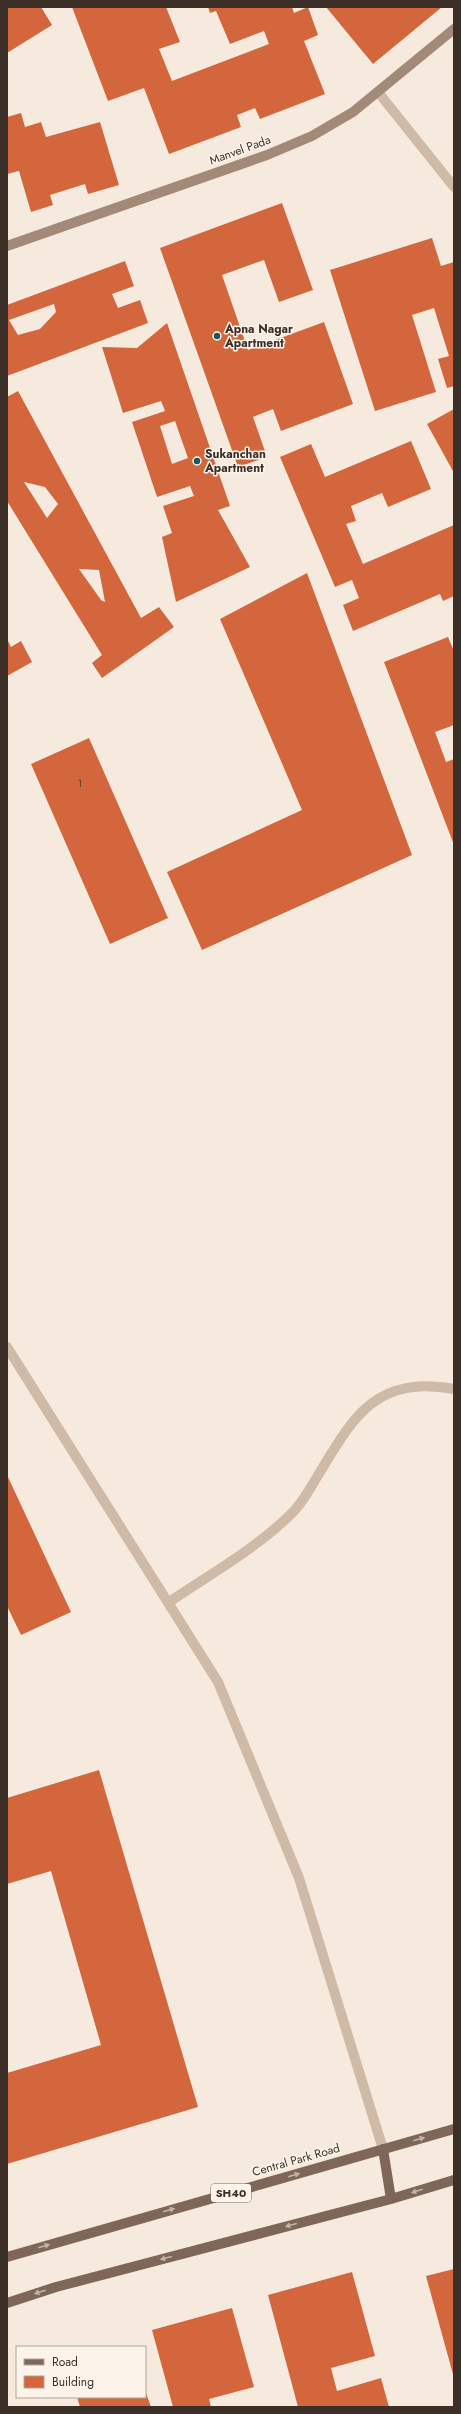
<svg xmlns="http://www.w3.org/2000/svg" width="461" height="2414" font-family="Jost,sans-serif">
	<style>
		.building { fill: #d3663d; fill-rule: evenodd }
		.lines { fill: none; stroke-linecap: round; stroke-linejoin: round }
		.service { stroke: #cfbaa7; stroke-width: 10 }
		.minor { stroke: #cfbaa7; stroke-width: 10 }
		.tertiary { stroke: #cfbaa7; stroke-width: 10 }
		.secondary { stroke: #a38978; stroke-width: 10 }
		.primary { stroke: #7e6658; stroke-width: 10 }
		.oneway { fill: #c3b4a8 }
		.poi-dot { fill: #195a61; stroke: #fcf4ea; stroke-width: 1.5 }
		.labels { text-anchor: middle; dominant-baseline: central; stroke-width: 3; stroke-linejoin: round; paint-order: stroke }
		.number-label { font-size: 10px; fill: #613d2d }
		.shield { fill: #fcf4ea; stroke: #756a62; stroke-width: 1 }
		.shield-label { font-size: 11px; font-weight: bold; fill: #3b2f28 }
		.street-label { font-size: 12px; fill: #3b2f28; stroke: #fcf4ea }
		.poi-label { font-size: 12px; font-weight: bold; fill: #3b2f28; stroke: #fcf4ea; text-anchor: start }
	</style>
	<rect width="100%" height="100%" fill="#f5eadd"/>
	<!-- building -->
	<path class="building" d="M 7,7 L 41,7 L 52,25 L 7,53 Z
		M 72,7 L 166,7 L 180,42 L 159,49 L 172,81 L 269,44 L 264,31 L 230,44 L 216,11 L 210,13 L 208,7 L 292,7 L 294,13 L 308,7 L 318,35 L 304,41 L 325,94 L 260,119 L 255,108 L 237,115 L 241,127 L 169,154 L 144,88 L 108,101 Z
		M 326,7 L 442,7 L 373,64 Z
		M 21,113 L 25,127 L 41,122 L 46,137 L 100,122 L 119,185 L 88,194 L 85,184 L 50,195 L 53,205 L 31,212 L 19,171 L 7,174 L 7,117 Z
		M 282,203 L 313,290 L 279,302 L 264,260 L 222,275 L 248,350 L 324,322 L 353,404 L 281,431 L 273,409 L 253,417 L 267,457 L 238,467 L 160,248 Z
		M 432,238 L 441,266 L 454,262 L 454,386 L 447,388 L 438,359 L 449,356 L 434,308 L 412,315 L 436,392 L 375,411 L 330,270 Z
		M 125,261 L 134,286 L 112,294 L 118,308 L 140,300 L 148,323 L 7,376 L 7,305 ZM 54,304 L 56,312 L 40,329 L 18,335 L 9,320 Z
		M 167,323 L 230,506 L 218,510 L 250,567 L 176,602 L 162,537 L 172,533 L 163,506 L 194,496 L 190,486 L 157,497 L 132,422 L 165,411 L 161,401 L 123,413 L 102,347 L 137,348 ZM 175,421 L 188,458 L 172,464 L 160,426 Z
		M 18,391 L 141,618 L 159,607 L 174,627 L 102,678 L 92,663 L 102,655 L 7,501 L 7,397 ZM 24,482 L 45,487 L 58,504 L 47,518 ZM 79,569 L 99,570 L 105,602 L 101,600 Z
		M 454,409 L 454,473 L 427,424 Z
		M 411,441 L 431,489 L 388,507 L 382,493 L 351,506 L 356,521 L 346,524 L 363,564 L 454,525 L 454,596 L 443,601 L 440,594 L 353,631 L 343,605 L 359,598 L 352,580 L 335,587 L 280,457 L 311,444 L 325,477 Z
		M 307,573 L 412,855 L 202,950 L 167,872 L 302,810 L 220,619 Z
		M 448,637 L 454,651 L 454,725 L 435,732 L 446,762 L 454,759 L 454,845 L 384,662 Z
		M 7,639 L 11,647 L 21,641 L 32,662 L 7,676 Z
		M 89,738 L 168,918 L 110,944 L 31,764 Z
		M 7,1475 L 71,1612 L 21,1635 L 7,1606 Z
		M 99,1770 L 198,2107 L 7,2164 L 7,2073 L 101,2045 L 51,1871 L 7,1884 L 7,1798 Z
		M 454,2269 L 454,2378 L 426,2276 Z
		M 352,2272 L 375,2356 L 331,2368 L 337,2391 L 381,2378 L 389,2407 L 298,2407 L 268,2295 Z
		M 232,2308 L 254,2387 L 209,2399 L 211,2407 L 173,2407 L 152,2330 Z
		M 145,2390 L 151,2407 L 80,2407 L 77,2397 L 145,2397 Z"/>
	<g class="lines">
		<!-- service -->
		<path class="service" d="M 169,1602 C 209,1575 257,1548 291,1514 C 302,1504 309,1490 317,1477 C 353,1418 374,1375 454,1389"/>
		<!-- minor -->
		<path class="minor" d="M 378,92 L 454,187"/>
		<!-- tertiary -->
		<path class="tertiary" d="M 7,1347 L 218,1682 L 299,1878 L 383,2149"/>
		<!-- secondary -->
		<path class="secondary" d="M 7,246 L 267,155 L 312,136 L 353,112 L 454,29"/>
		<!-- primary -->
		<path class="primary" d="M 383,2149 L 391,2199
			M 7,2257 L 454,2129
			M 7,2303 L 56,2287 L 391,2199 L 454,2180"/>
	</g>
	<!-- one-way arrows -->
	<defs><path id="oneway-solid" d="M-6-.8H1V-3.2L6.5 0L1 3.2V.8H-6Z"/></defs>
	<g class="oneway">
		<use href="#oneway-solid" transform="translate(419 2139) rotate(-16)"/>
		<use href="#oneway-solid" transform="translate(294 2175) rotate(-16)"/>
		<use href="#oneway-solid" transform="translate(417 2191) rotate(163)"/>
		<use href="#oneway-solid" transform="translate(169 2210) rotate(-16)"/>
		<use href="#oneway-solid" transform="translate(291 2225) rotate(165)"/>
		<use href="#oneway-solid" transform="translate(44 2246) rotate(-16)"/>
		<use href="#oneway-solid" transform="translate(166 2258) rotate(165)"/>
		<use href="#oneway-solid" transform="translate(40 2292) rotate(162)"/>
	</g>
	<!-- markers -->
	<g class="poi-dot">
		<circle cx="217" cy="336" r="4"/>
		<circle cx="197" cy="461" r="4"/>
	</g>
	<g class="labels">
		<!-- number labels -->
		<g class="number-label">
			<text x="80" y="783">1</text>
		</g>
		<!-- shield labels -->
		<rect class="shield" x="211" y="2184" width="40" height="18" rx="3"/>
		<g class="shield-label">
			<text x="231" y="2193">SH40</text>
		</g>
		<!-- street labels -->
		<g class="street-label">
			<text transform="translate(240 150) rotate(-20)">Manvel Pada</text>
			<text transform="translate(296 2160) rotate(-16)">Central Park Road</text>
		</g>
		<!-- poi labels -->
		<g class="poi-label">
			<text x="225" y="329">Apna Nagar<tspan x="225" dy="14">Apartment</tspan></text>
			<text x="205" y="454">Sukanchan<tspan x="205" dy="14">Apartment</tspan></text>
		</g>
	</g>
	<!-- border -->
	<rect width="461" height="2414" fill="none" stroke="#3b2f28" stroke-width="16"/>
	<!-- legend -->
	<rect x="16" y="2346" width="130" height="52" fill="#fcf4ea" stroke="#afa59c"/>
	<rect x="24" y="2359" width="20" height="6" fill="#7e6658" stroke="#afa59c"/>
	<text x="52" y="2366" font-size="12" fill="#3b2f28">Road</text>
	<rect x="24" y="2376" width="20" height="12" fill="#d3663d" stroke="#afa59c"/>
	<text x="52" y="2386" font-size="12" fill="#3b2f28">Building</text>
</svg>
